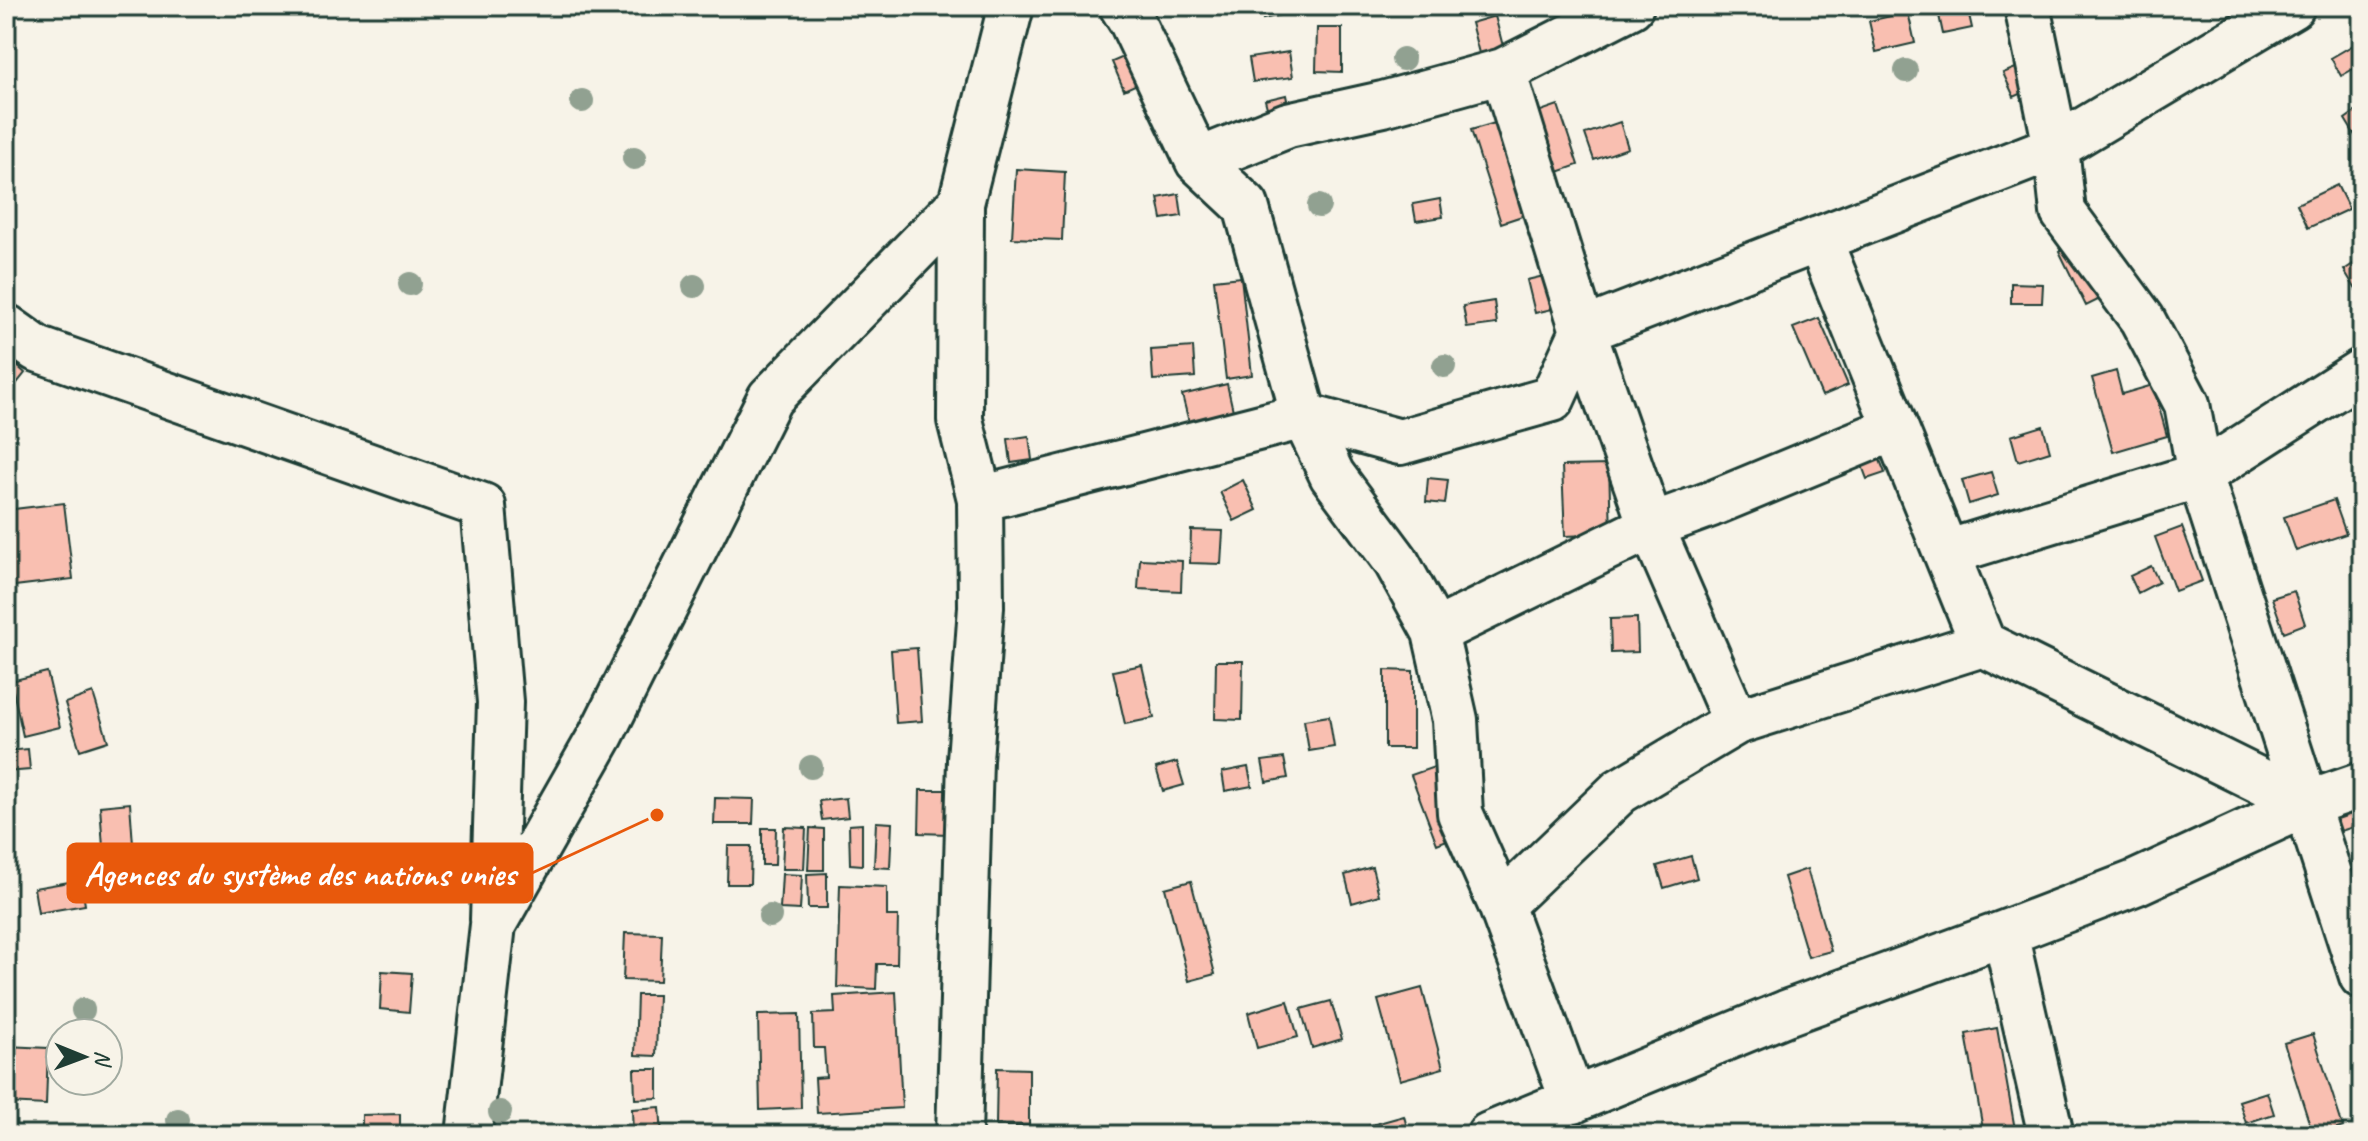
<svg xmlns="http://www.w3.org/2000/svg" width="2368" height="1141" font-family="Caveat,sans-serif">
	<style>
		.building { fill: #f9bfb1; stroke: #1f3d34; stroke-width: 2 }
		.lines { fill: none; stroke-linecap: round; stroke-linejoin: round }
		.minor-casing { stroke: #1f3d34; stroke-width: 50 }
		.minor { stroke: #f7f3e8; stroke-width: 44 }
		.tree { fill: #91a191 }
		.leader { fill: none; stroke: #e8590c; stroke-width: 3 }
		.callout-dot { fill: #e8590c; stroke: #f7f3e8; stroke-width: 3 }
		.callout { fill: #e8590c; stroke: #e8590c; stroke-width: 3 }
		.callout-label { font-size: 34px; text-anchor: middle; font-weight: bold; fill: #fff }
	</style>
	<rect width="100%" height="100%" fill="#f7f3e8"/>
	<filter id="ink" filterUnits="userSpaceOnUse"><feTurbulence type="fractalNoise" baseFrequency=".0125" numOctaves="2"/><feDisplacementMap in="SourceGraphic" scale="16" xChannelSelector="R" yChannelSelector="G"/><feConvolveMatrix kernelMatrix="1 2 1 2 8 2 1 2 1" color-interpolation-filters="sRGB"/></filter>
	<g filter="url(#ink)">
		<!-- building -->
		<path class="building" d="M 1260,6 L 1319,6 L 1263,19 Z
			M 1937,6 L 1967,6 L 1972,28 L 1943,34 Z
			M 1908,12 L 1915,43 L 1876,52 L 1869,21 Z
			M 1495,16 L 1504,50 L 1480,57 L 1471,23 Z
			M 1317,28 L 1342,28 L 1342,72 L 1316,71 Z
			M 2362,40 L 2362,64 L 2341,76 L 2331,58 Z
			M 1135,52 L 1146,80 L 1124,90 L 1112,62 Z
			M 1289,52 L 1293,77 L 1253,82 L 1249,58 Z
			M 2023,65 L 2034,88 L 2014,97 L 2003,73 Z
			M 1286,95 L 1290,115 L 1270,119 L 1265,100 Z
			M 1558,105 L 1578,165 L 1552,174 L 1532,114 Z
			M 2362,107 L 2362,147 L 2345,119 Z
			M 1620,122 L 1628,148 L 1594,160 L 1585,134 Z
			M 1495,123 L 1525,215 L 1501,223 L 1471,130 Z
			M 1016,169 L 1065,172 L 1062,240 L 1012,238 Z
			M 2337,185 L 2349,209 L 2308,228 L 2297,204 Z
			M 1179,194 L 1182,216 L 1162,219 L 1158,198 Z
			M 1440,199 L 1443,217 L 1416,221 L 1413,204 Z
			M 2074,244 L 2102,298 L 2086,306 L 2059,251 Z
			M 2362,258 L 2362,297 L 2361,298 L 2344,270 Z
			M 1544,276 L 1552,309 L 1535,313 L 1527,280 Z
			M 1241,277 L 1252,375 L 1226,379 L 1214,280 Z
			M 2011,283 L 2043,284 L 2042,303 L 2011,303 Z
			M 1494,301 L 1497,324 L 1467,328 L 1463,306 Z
			M 1819,318 L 1848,385 L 1822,396 L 1793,328 Z
			M 1193,347 L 1195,377 L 1153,380 L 1151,350 Z
			M 6,356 L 25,373 L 6,397 Z
			M 2116,371 L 2122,394 L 2153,385 L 2167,436 L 2113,452 L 2092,378 Z
			M 1227,384 L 1234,415 L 1190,426 L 1182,395 Z
			M 2043,426 L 2050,451 L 2018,461 L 2011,436 Z
			M 1029,436 L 1032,460 L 1011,463 L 1008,439 Z
			M 1872,440 L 1885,473 L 1867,479 L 1855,447 Z
			M 1609,465 L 1611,534 L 1565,536 L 1562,466 Z
			M 1991,472 L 1998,495 L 1969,504 L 1962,480 Z
			M 1428,478 L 1448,480 L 1445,504 L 1426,502 Z
			M 1243,480 L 1257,510 L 1234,521 L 1220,492 Z
			M 2334,500 L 2346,534 L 2296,551 L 2284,517 Z
			M 64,503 L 73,579 L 6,587 L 6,510 Z
			M 2182,527 L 2202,581 L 2175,591 L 2155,537 Z
			M 1191,530 L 1223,531 L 1221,564 L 1190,563 Z
			M 1140,559 L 1182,561 L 1181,591 L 1138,589 Z
			M 2151,566 L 2159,582 L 2138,593 L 2130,576 Z
			M 2294,591 L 2305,624 L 2284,632 L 2272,598 Z
			M 1637,618 L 1638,652 L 1611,653 L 1610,619 Z
			M 917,648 L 922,721 L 896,723 L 891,650 Z
			M 1216,661 L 1243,661 L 1242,720 L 1215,719 Z
			M 1142,665 L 1154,718 L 1125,724 L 1113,671 Z
			M 1385,670 L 1413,671 L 1413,748 L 1385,748 Z
			M 47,672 L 60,727 L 23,736 L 11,681 Z
			M 93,693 L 108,741 L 80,750 L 65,703 Z
			M 1329,716 L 1334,747 L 1309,751 L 1304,720 Z
			M 28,749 L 30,770 L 6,772 L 6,751 Z
			M 1284,758 L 1288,778 L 1266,782 L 1262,761 Z
			M 1177,762 L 1184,785 L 1163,791 L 1156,768 Z
			M 1437,766 L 1462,834 L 1437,844 L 1411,775 Z
			M 1248,767 L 1252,786 L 1225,791 L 1222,772 Z
			M 920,790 L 950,790 L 949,834 L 919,833 Z
			M 2362,796 L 2362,824 L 2341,831 L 2333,806 Z
			M 715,798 L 754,799 L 753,824 L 714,824 Z
			M 846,798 L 848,817 L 822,820 L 819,801 Z
			M 130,803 L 134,858 L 104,861 L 100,806 Z
			M 876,822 L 892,823 L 890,868 L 874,867 Z
			M 862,824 L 862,865 L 850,864 L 849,825 Z
			M 784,827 L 806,828 L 804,869 L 782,869 Z
			M 762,828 L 776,828 L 775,865 L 762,865 Z
			M 810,828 L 824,829 L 824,870 L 808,870 Z
			M 728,846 L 751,846 L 750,884 L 727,884 Z
			M 1691,856 L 1697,878 L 1664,888 L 1657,866 Z
			M 1372,867 L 1379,895 L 1352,903 L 1345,875 Z
			M 1807,869 L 1831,951 L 1808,957 L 1784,877 Z
			M 827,873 L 827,908 L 808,908 L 807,874 Z
			M 782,874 L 802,875 L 800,910 L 780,909 Z
			M 81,880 L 85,905 L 38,913 L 34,888 Z
			M 1191,881 L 1215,974 L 1189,981 L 1165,888 Z
			M 840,885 L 887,887 L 887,916 L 898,916 L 897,964 L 877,964 L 876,989 L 837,987 Z
			M 625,933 L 662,934 L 660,981 L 623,980 Z
			M 382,971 L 412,973 L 409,1012 L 380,1009 Z
			M 1422,988 L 1443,1068 L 1400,1080 L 1378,1000 Z
			M 896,992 L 902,1108 L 817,1113 L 815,1078 L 826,1077 L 824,1048 L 814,1048 L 813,1014 L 835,1013 L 834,996 Z
			M 637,995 L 658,995 L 656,1056 L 635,1055 Z
			M 1288,1001 L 1298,1037 L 1257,1048 L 1248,1013 Z
			M 1331,1001 L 1342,1039 L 1312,1048 L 1301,1009 Z
			M 799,1014 L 801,1108 L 760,1110 L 758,1015 Z
			M 1997,1028 L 2016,1135 L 1984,1135 L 1966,1034 Z
			M 2313,1034 L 2343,1127 L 2318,1135 L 2313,1135 L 2284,1043 Z
			M 6,1046 L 48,1048 L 46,1105 L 6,1103 Z
			M 997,1068 L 1029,1069 L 1029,1126 L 996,1126 Z
			M 634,1069 L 658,1069 L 658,1098 L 635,1099 Z
			M 2267,1092 L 2274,1114 L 2246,1123 L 2239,1101 Z
			M 660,1107 L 662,1135 L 633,1135 L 632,1109 Z
			M 400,1114 L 400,1135 L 362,1135 L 362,1115 Z
			M 1404,1116 L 1409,1135 L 1370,1135 L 1368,1126 Z"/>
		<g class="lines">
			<defs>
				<path id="minor" d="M 1122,6 L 1132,22 L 1198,161 L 1246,206 L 1304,416 L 1332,475 L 1396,561 L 1435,632 L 1455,720 L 1460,813 L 1501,905 L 1573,1101
					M 1503,71 L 1583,331 L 1651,526 L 1736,722
					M 1198,161 L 1288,125 L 1383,104 L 1503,71 L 1631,6
					M 1819,239 L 1983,644 L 2307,804
					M 6,327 L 37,349 L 483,506 L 500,702 L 493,920
					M 2362,371 L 2200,475 L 2362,976
					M 980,499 L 1304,416 L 1400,442 L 1552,399 L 1583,331 L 2056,147 L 2292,6
					M 1946,553 L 2200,475 L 2187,404 L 2142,319 L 2063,212 L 2056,147 L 2027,6
					M 1435,632 L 1651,526 L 1711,504 L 1895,428
					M 1501,905 L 1620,791 L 1736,722 L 1983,644
					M 2005,933 L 2051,1135
					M 469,1135 L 493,925 L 601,735 L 770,398 L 961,203 L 1011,6
					M 959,1135 L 970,760 L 981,607 L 980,499 L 960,420 L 961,203
					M 1489,1135 L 1786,1013 L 2005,933 L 2135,883 L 2307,804 L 2362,785"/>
			</defs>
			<!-- minor casing -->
			<use href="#minor" class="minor-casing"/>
			<!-- minor -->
			<use href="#minor" class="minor"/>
		</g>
		<!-- trees -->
		<g class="tree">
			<circle cx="1403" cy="59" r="12"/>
			<circle cx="1906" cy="71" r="12"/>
			<circle cx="582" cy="101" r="12"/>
			<circle cx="634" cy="158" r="12"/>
			<circle cx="1319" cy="206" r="12"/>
			<circle cx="410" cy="284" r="12"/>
			<circle cx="694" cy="286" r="12"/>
			<circle cx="1444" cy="366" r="12"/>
			<circle cx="811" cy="767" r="12"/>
			<circle cx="770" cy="916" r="12"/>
			<circle cx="83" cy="1010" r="12"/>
			<circle cx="500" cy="1112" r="12"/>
			<circle cx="178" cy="1120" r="12"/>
		</g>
	</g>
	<!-- callouts -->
	<path class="leader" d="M657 815L532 873"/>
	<circle class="callout-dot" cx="657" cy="815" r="8"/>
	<rect class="callout" x="68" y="844" width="464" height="58" rx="8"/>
	<g class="callout-label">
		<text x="300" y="885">Agences du système des nations unies</text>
	</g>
	<!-- margin -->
	<rect width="2368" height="1141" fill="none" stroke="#f7f3e8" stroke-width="32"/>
	<rect x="16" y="16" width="2336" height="1109" fill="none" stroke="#1f3d34" stroke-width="3" filter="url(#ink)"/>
	<!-- north arrow -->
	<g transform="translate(84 1057) rotate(91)"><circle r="38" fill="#f7f3e8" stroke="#a1aaa0" stroke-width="2"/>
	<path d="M0-6L14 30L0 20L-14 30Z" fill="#1f3d34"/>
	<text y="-12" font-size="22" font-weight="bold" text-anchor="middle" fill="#1f3d34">N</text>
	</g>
</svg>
